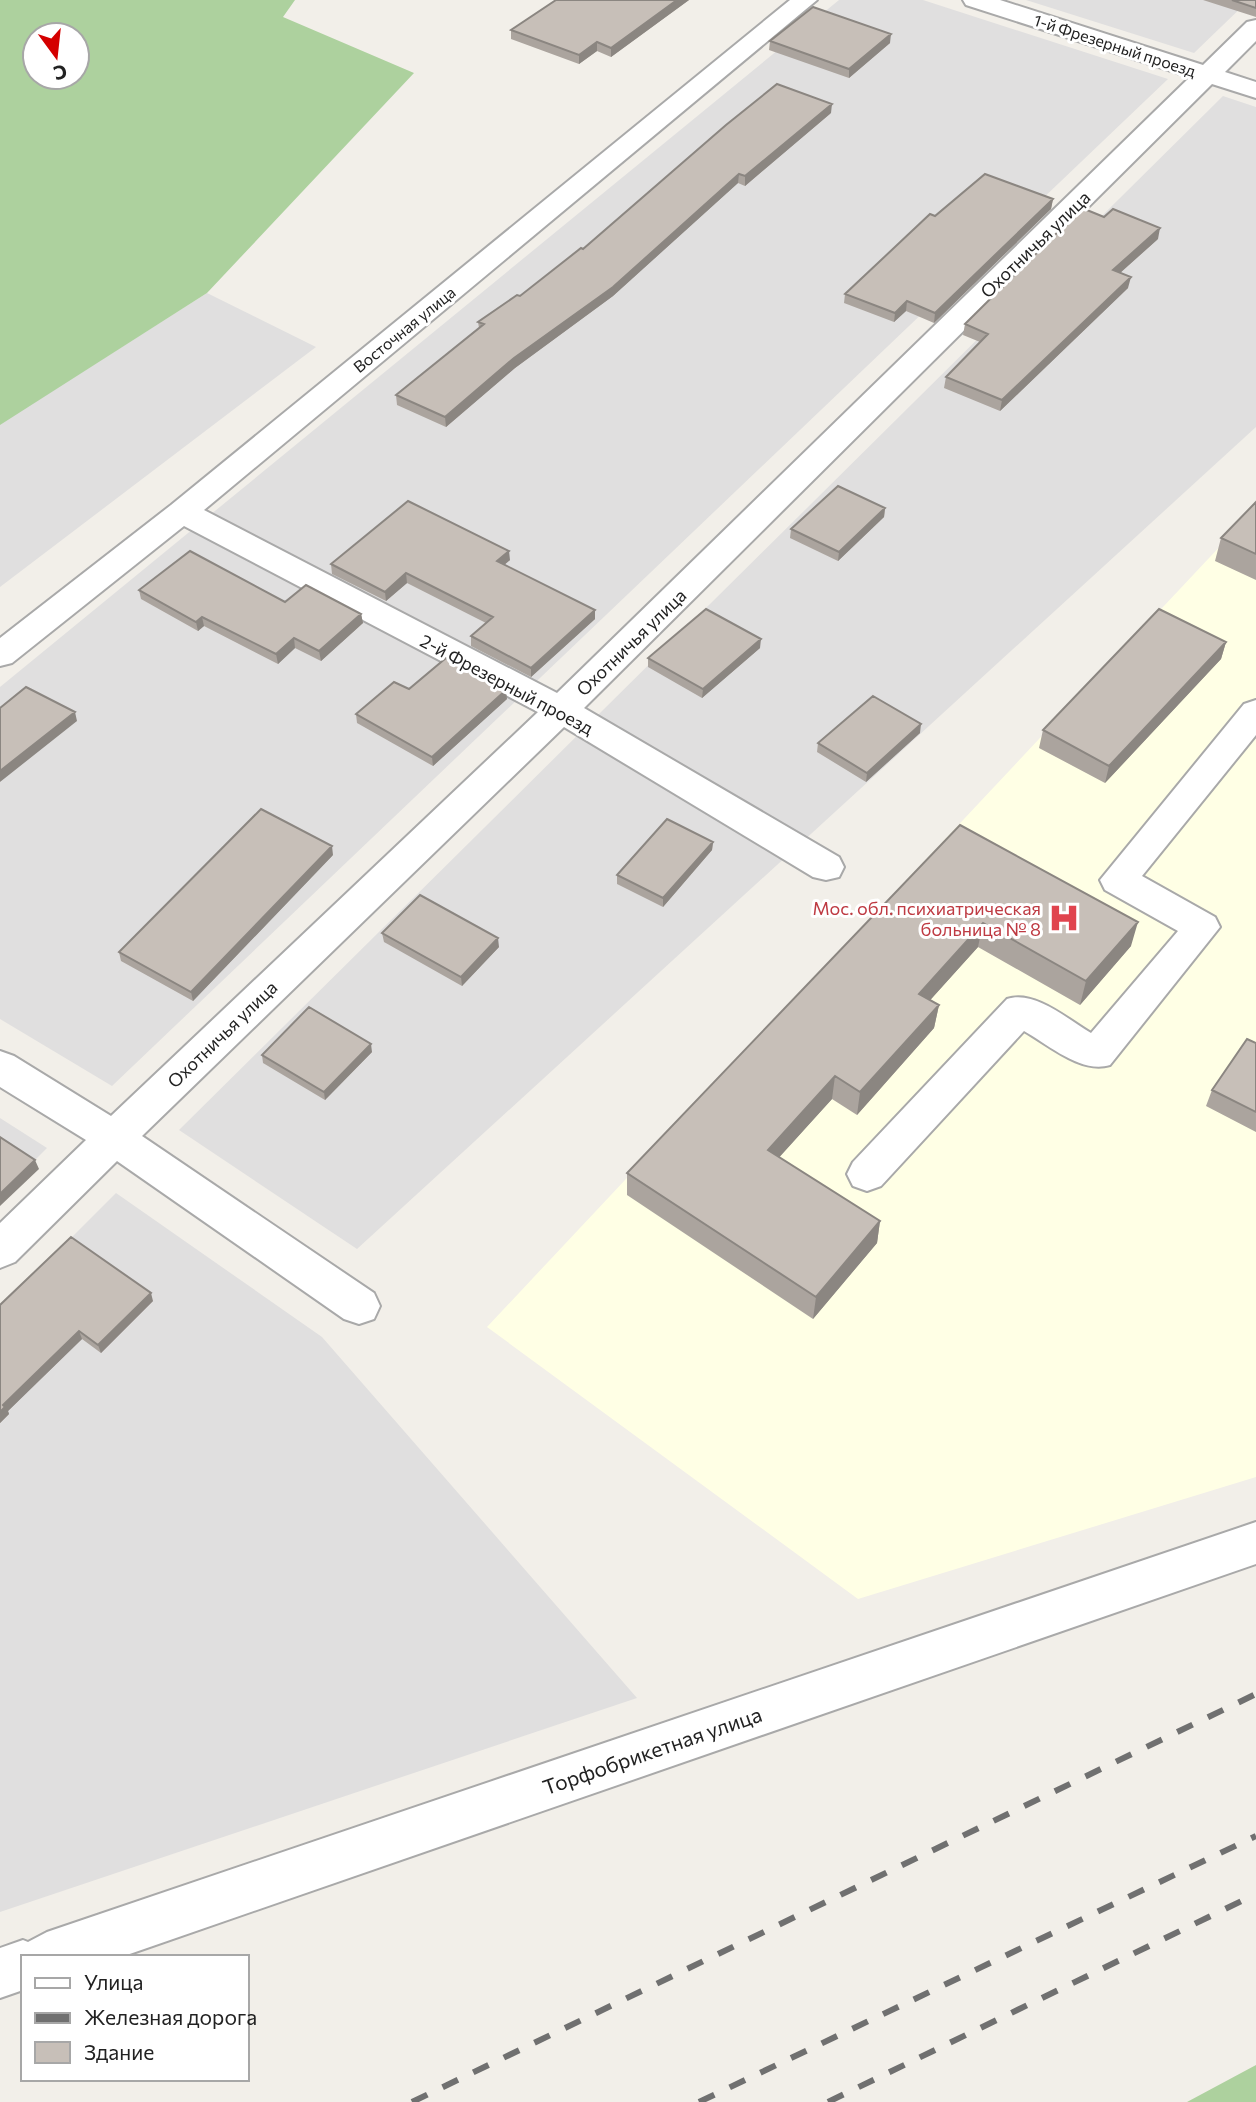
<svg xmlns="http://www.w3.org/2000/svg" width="1256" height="2102" font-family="Commissioner,sans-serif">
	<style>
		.residential { fill: #e0dfdf }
		.education { fill: #ffffe5 }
		.forest { fill: #add19e; fill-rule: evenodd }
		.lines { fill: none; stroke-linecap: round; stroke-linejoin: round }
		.minor-casing { stroke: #a9a9a9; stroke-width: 4 }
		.minor { fill: #fff; fill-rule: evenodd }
		.rail { stroke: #707070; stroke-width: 6; stroke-dasharray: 17 17; stroke-linecap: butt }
		.wall { fill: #aba49e }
		.shaded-wall { fill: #8b8681 }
		.building { fill: #c7bfb8; stroke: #8b8681; stroke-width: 2 }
		.labels { text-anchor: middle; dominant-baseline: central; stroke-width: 6; stroke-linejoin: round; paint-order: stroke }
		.far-street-label { font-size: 16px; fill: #222; stroke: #fff }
		.street-label { font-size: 18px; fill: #222; stroke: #fff }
		.health-label { font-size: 18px; fill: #be3a42; stroke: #fff; text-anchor: end }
		.near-street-label { font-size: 21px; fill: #222; stroke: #fff }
	</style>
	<rect width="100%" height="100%" fill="#f2efe9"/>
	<!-- residential -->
	<path class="residential" d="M 839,0 L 923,0 L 1168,79 L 112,1086 L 0,1019 L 0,687 Z
		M 1026,0 L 1249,0 L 1194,53 Z
		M 1223,96 L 1256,107 L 1256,427 L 357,1249 L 179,1130 Z
		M 207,293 L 316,347 L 0,587 L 0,424 Z
		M 0,1118 L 47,1148 L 0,1195 Z
		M 116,1193 L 322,1337 L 637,1698 L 0,1912 L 0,1309 Z"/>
	<!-- education -->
	<path class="education" d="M 1256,508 L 1256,1477 L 858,1599 L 487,1327 Z"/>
	<!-- forest -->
	<path class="forest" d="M 0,0 L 295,0 L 283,17 L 414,73 L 207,293 L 0,425 ZM 35,35 L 77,35 L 77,77 L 35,77 Z
		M 1256,2065 L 1256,2102 L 1187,2102 Z"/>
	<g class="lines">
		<defs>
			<path id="minor" d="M 790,0 L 817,0 L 204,510 L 557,693 L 1190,77 L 966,5 L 963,0 L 1000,0 L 1203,65 L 1247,22 L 1256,20 L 1256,41 L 1225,72 L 1256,82 L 1256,98 L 1212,84 L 584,708 L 839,857 L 844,867 L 839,877 L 826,880 L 813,877 L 564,727 L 142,1136 L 374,1293 L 380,1306 L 374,1319 L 359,1324 L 344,1319 L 117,1161 L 15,1262 L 0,1268 L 0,1223 L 86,1140 L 0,1087 L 0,1051 L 14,1056 L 111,1116 L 538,712 L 184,526 L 12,663 L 0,666 L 0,638 L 171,505 Z
				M 1256,700 L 1256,735 L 1142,876 L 1215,917 L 1220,927 L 1110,1065 C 1081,1074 1049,1045 1024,1031 L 881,1186 L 867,1191 L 853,1186 L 847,1174 L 853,1162 L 1007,999 C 1035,990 1067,1019 1091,1033 L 1178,931 L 1105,890 L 1100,880 L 1244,704 Z
				M 1256,1522 L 1256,1564 L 121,1957 L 23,1957 L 23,1990 L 0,1998 L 0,1948 L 23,1940 L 28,1942 L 47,1932 Z"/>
		</defs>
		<!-- minor casing -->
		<use href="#minor" class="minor-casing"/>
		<!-- minor -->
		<use href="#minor" class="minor"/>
		<!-- rail -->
		<path class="rail" d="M 412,2102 L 1256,1694
			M 699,2102 L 1256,1836
			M 828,2102 L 1256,1894"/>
	</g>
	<!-- wall -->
	<path class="wall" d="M 556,0 L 689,0 L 611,57 L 597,51 L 579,64 L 511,39 L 511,30 Z
		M 1203,0 L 1256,0 L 1256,17 Z
		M 770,41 L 890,43 L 849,78 L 769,50 Z
		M 831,113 L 745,186 L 738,183 L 613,296 L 515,368 L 446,427 L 397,405 L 396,395 L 479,328 L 478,322 L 520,296 L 583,249 Z
		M 1053,199 L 1051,209 L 934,323 L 906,311 L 894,322 L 844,303 L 845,294 L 935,216 Z
		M 1158,239 L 1120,273 L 1128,288 L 1000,411 L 944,388 L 946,377 L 980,342 L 963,335 L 965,324 Z
		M 1256,502 L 1256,580 L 1215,561 L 1221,538 Z
		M 885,508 L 884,517 L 838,561 L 790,538 L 791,529 Z
		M 510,560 L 504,565 L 595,610 L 595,619 L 531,677 L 471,646 L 471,636 L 486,623 L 407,583 L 386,601 L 332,574 L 331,564 Z
		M 139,590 L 285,602 L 361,614 L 363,623 L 321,661 L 295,648 L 278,664 L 204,626 L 198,631 L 141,599 Z
		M 1226,642 L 1221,659 L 1105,783 L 1039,748 L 1043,730 Z
		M 760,648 L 702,698 L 648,667 L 648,658 Z
		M 409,689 L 507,699 L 433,766 L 357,723 L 356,714 Z
		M 920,733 L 866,782 L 817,752 L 818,743 Z
		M 960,825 L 1131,946 L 1080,1005 L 978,947 L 930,1000 L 939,1005 L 934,1028 L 857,1115 L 832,1099 L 779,1157 L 880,1221 L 877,1243 L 813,1319 L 627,1195 L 627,1173 Z
		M 713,842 L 712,850 L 663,907 L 617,884 L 617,875 Z
		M 333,855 L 193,1001 L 121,961 L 119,952 Z
		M 382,933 L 499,947 L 462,986 L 384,942 Z
		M 1256,1043 L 1256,1132 L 1206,1106 L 1212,1090 Z
		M 372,1052 L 325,1100 L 263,1063 L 262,1055 Z
		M 153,1301 L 101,1353 L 82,1339 L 8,1411 L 9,1414 L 0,1423 L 0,1305 Z"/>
	<!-- shaded-wall -->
	<path class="shaded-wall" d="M 677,0 L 689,0 L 611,57 L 611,48 Z
		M 891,34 L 890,43 L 849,78 L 849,69 Z
		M 597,42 L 597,51 L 579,64 L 579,55 Z
		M 832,104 L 831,113 L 745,186 L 745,176 Z
		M 739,174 L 738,183 L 613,296 L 515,368 L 446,427 L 445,417 L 514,358 Z
		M 1053,199 L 1051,209 L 934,323 L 935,313 Z
		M 1160,228 L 1158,239 L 1111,281 L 1113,270 Z
		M 1131,277 L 1128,288 L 1000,411 L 1002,400 Z
		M 907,301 L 906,311 L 894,322 L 895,313 Z
		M 885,508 L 884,517 L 838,561 L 839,552 Z
		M 509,551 L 510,560 L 498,570 L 497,561 Z
		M 406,573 L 407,583 L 386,601 L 385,592 Z
		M 595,610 L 595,619 L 531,677 L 531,668 Z
		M 361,614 L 363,623 L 321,661 L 319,651 Z
		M 202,617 L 204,626 L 198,631 L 196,622 Z
		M 294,638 L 295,648 L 278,664 L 276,654 Z
		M 761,639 L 760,648 L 702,698 L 703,689 Z
		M 1226,642 L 1221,659 L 1105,783 L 1109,766 Z
		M 506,690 L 507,699 L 433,766 L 432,757 Z
		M 75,712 L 77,721 L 0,782 L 0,771 Z
		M 921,724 L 920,733 L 866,782 L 867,773 Z
		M 713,842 L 712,850 L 663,907 L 663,898 Z
		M 332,846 L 333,855 L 193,1001 L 191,992 Z
		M 1138,922 L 1131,946 L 1080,1005 L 1086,981 Z
		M 983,923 L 978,947 L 915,1017 L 919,994 Z
		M 498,938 L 499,947 L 462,986 L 461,977 Z
		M 939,1005 L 934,1028 L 857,1115 L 860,1092 Z
		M 371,1044 L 372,1052 L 325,1100 L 324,1092 Z
		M 835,1076 L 832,1099 L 766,1172 L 768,1150 Z
		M 35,1160 L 39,1169 L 0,1206 L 0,1194 Z
		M 880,1221 L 877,1243 L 813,1319 L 816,1297 Z
		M 151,1293 L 153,1301 L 101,1353 L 98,1345 Z
		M 79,1331 L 82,1339 L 8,1411 L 9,1414 L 0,1423 L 0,1412 L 3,1405 Z"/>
	<!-- building -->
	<path class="building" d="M 556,0 L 677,0 L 611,48 L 597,42 L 579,55 L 511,30 Z
		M 1232,0 L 1256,0 L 1256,8 Z
		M 813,7 L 891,34 L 849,69 L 770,41 Z
		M 777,84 L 832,104 L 745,176 L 739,174 L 613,287 L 514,358 L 445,417 L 396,395 L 484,324 L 478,322 L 517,295 L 520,296 L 581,248 L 583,249 L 726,125 Z
		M 985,174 L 1053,199 L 935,313 L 907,301 L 895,313 L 845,294 L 930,214 L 935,216 Z
		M 1082,208 L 1104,217 L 1113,209 L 1160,228 L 1113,270 L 1131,277 L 1002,400 L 946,377 L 988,334 L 965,324 Z
		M 838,486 L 885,508 L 839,552 L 791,529 Z
		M 408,501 L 509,551 L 497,561 L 595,610 L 531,668 L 471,636 L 493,617 L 406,573 L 385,592 L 331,564 Z
		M 1256,502 L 1256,554 L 1221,538 Z
		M 190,551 L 285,602 L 306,585 L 361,614 L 319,651 L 294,638 L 276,654 L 202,617 L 196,622 L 139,590 Z
		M 706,609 L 761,639 L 703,689 L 648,658 Z
		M 1159,609 L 1226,642 L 1109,766 L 1043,730 Z
		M 446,658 L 506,690 L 432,757 L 356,714 L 394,682 L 409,689 Z
		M 26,687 L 75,712 L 0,771 L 0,708 Z
		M 873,696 L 921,724 L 867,773 L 818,743 Z
		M 261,809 L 332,846 L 191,992 L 119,952 Z
		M 667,819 L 713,842 L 663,898 L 617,875 Z
		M 960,825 L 1138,922 L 1086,981 L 983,923 L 919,994 L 939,1005 L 860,1092 L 835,1076 L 768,1150 L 880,1221 L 816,1297 L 627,1173 Z
		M 420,895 L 498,938 L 461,977 L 382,933 Z
		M 309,1007 L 371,1044 L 324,1092 L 262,1055 Z
		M 1247,1039 L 1256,1043 L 1256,1112 L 1212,1090 Z
		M 0,1137 L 35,1160 L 0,1194 Z
		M 71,1237 L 151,1293 L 98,1345 L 79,1331 L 3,1405 L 5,1407 L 0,1412 L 0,1305 Z"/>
	<!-- icons -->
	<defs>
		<symbol id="hospital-bare" viewBox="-9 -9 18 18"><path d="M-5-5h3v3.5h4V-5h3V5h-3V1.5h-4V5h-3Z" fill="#e0444e" stroke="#fff" stroke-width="2.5" paint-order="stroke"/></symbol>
	</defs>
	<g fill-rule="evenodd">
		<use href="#hospital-bare" x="1042" y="896" width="44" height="44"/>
	</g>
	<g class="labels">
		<!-- far-street labels -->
		<g class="far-street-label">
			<text transform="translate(1115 45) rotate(18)">1-й Фрезерный проезд</text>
			<text transform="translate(404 329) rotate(-39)">Восточная улица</text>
		</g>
		<!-- street labels -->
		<g class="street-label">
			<text transform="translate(1035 244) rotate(-44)">Охотничья улица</text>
			<text transform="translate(631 642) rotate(-44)">Охотничья улица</text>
			<text transform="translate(507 684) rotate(28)">2-й Фрезерный проезд</text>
			<text transform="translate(222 1034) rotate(-44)">Охотничья улица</text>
		</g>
		<!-- health labels -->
		<g class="health-label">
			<text x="1041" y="908">Мос. обл. психиатрическая<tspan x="1041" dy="21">больница № 8</tspan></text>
		</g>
		<!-- near-street labels -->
		<g class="near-street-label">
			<text transform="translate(652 1750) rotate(-19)">Торфобрикетная улица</text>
		</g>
	</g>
	<!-- legend -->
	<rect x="21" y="1955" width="228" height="126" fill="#ffffff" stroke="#a7a7a7" stroke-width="2"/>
	<rect x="35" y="1978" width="35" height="10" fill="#ffffff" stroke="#a7a7a7" stroke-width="2"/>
	<text x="84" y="1990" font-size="21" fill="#222222">Улица</text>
	<rect x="35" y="2013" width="35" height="10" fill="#707070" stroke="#a7a7a7" stroke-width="2"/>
	<text x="84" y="2025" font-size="21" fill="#222222">Железная дорога</text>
	<rect x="35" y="2042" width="35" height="21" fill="#c7bfb8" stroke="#a7a7a7" stroke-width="2"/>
	<text x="84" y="2060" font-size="21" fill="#222222">Здание</text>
	<!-- north arrow -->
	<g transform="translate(56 56) rotate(165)"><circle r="33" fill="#ffffff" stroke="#a7a7a7" stroke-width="2"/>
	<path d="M0-5L12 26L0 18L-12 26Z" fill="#d40000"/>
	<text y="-10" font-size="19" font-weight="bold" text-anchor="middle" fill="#222222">С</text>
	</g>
</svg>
